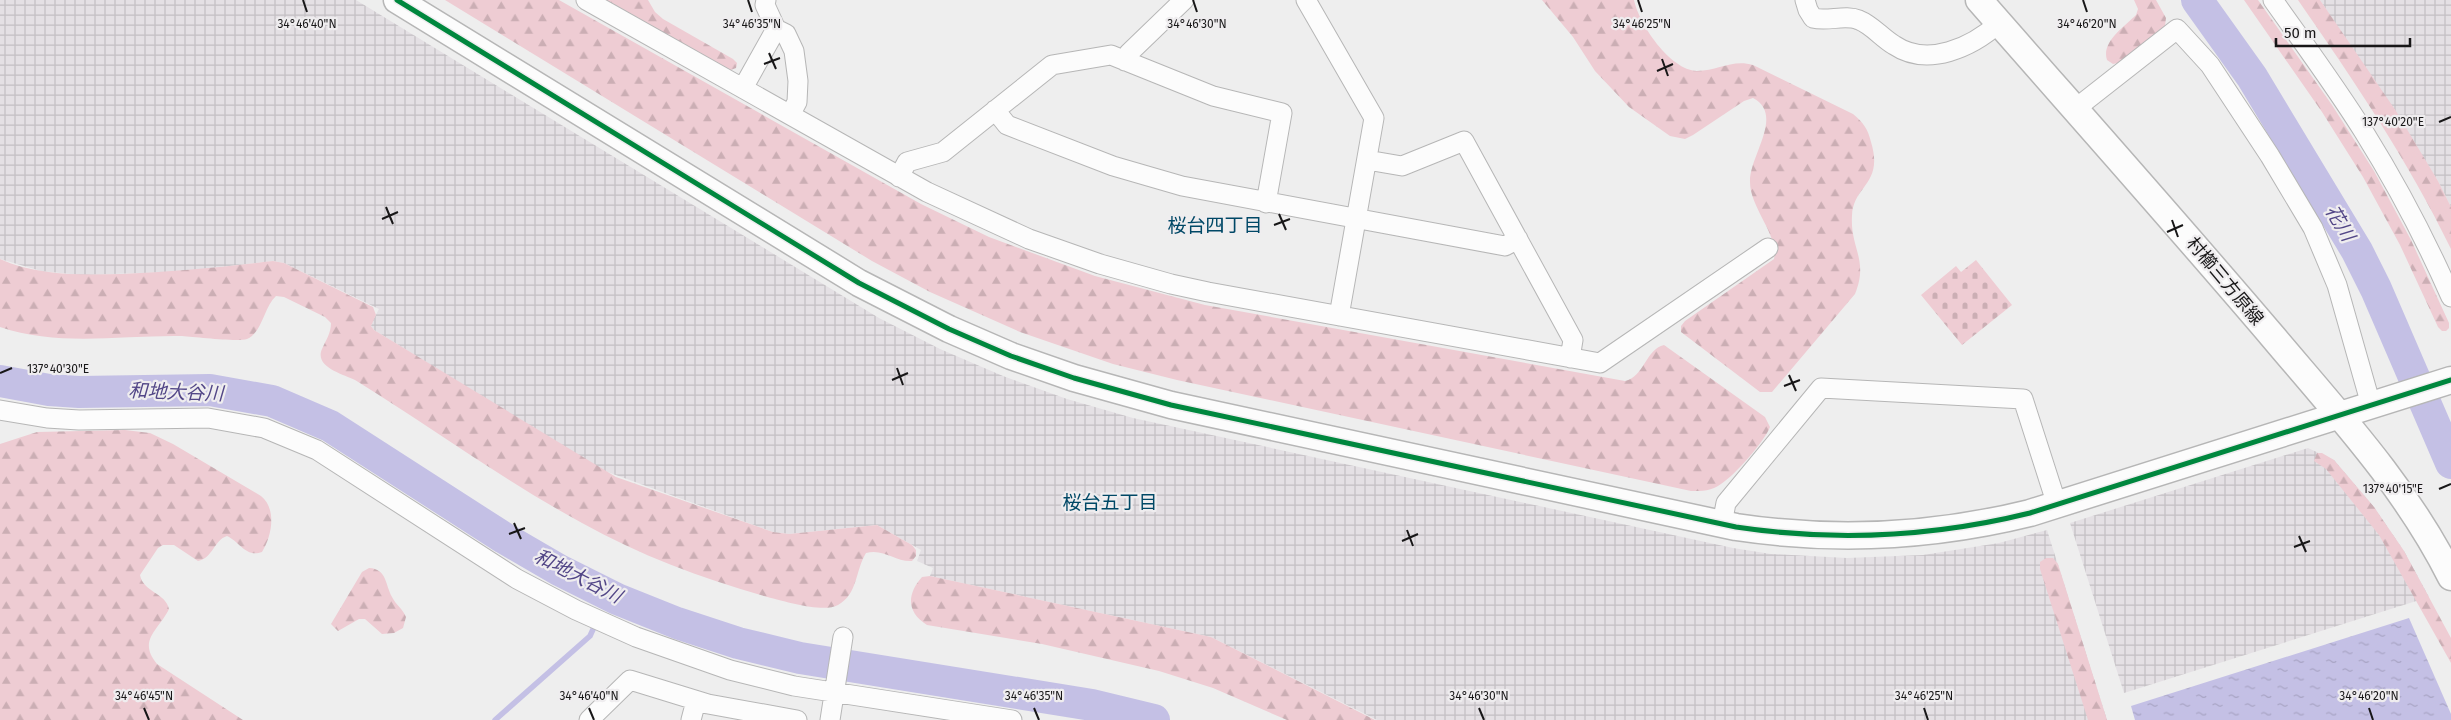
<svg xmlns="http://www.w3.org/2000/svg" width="2451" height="720" font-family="'Fira Sans','Noto Sans JP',sans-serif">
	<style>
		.industrial { fill: url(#industrial-grid) }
		.forest { fill: url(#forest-firs) }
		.cemetery { fill: url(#cemetery-stones) }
		.water { fill: url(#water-ripples) }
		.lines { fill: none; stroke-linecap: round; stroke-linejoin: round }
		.stream { stroke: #c4c0e5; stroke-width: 5.5 }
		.river { stroke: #c4c0e5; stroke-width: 32 }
		.street-casing { stroke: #b6b6b6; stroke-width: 21 }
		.secondary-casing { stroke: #b6b6b6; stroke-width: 29 }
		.street { stroke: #fcfcfc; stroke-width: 19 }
		.secondary { stroke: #fcfcfc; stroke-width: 26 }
		.cycleway-casing { stroke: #efedef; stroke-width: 8 }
		.cycleway { stroke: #00873e; stroke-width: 5 }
		.ticks { fill: none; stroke: #181718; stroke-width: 2 }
		.labels { text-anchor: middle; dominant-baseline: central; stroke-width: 4.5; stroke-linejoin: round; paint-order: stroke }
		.street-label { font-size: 18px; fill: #181718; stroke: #efedef }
		.water-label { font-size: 19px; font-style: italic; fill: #524687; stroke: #efedef }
		.neighbourhood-label { font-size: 19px; fill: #004866; stroke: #efedef }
		.ticks-label { font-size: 12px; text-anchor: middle; fill: #181718; stroke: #efedef; stroke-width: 4.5; stroke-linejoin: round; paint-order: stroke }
	</style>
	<defs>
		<pattern id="industrial-grid" width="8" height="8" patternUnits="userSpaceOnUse" patternTransform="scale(1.25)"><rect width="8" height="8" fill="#e4e0e4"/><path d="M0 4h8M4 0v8" fill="none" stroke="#c3bfc3"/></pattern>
		<pattern id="forest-firs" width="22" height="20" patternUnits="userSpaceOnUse" patternTransform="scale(1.25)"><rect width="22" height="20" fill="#eeccd3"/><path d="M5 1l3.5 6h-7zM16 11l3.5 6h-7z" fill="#cbaeb4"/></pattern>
		<pattern id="cemetery-stones" width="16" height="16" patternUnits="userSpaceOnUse" patternTransform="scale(1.25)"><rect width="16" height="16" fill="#eeccd3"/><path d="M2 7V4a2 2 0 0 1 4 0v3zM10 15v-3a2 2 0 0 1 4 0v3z" fill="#cbaeb4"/></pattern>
		<pattern id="water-ripples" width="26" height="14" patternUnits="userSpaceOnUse" patternTransform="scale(1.25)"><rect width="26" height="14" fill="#c4c0e5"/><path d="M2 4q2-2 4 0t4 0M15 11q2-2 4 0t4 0" fill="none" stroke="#a8a4c4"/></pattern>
	</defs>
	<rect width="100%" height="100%" fill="#eee"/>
	<!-- industrial -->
	<path class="industrial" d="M 0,0 L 356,0 L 879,318 L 940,349 L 1003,376 L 1067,399 L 1133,418 L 1733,548 L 1771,554 L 1847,558 L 1923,555 L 1999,543 L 2047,530 L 2107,720 L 1377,720 L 1211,637 L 930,576 L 933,568 L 917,561 L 921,550 L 877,525 L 789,534 L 773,532 L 602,470 L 374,330 L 371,326 L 372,322 L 379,309 L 284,263 L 273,261 L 176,272 L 80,275 L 41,271 L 0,259 Z
		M 2320,0 L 2451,0 L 2451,207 L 2438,181 Z
		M 2308,448 L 2334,460 L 2374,507 L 2404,551 L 2429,597 L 2124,693 L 2070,523 Z"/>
	<!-- forest -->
	<path class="forest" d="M 445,0 L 559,0 L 921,204 L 989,237 L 1095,276 L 1205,305 L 1625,381 C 1644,377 1646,349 1664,345 L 1765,417 L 1770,427 C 1764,442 1735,475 1721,484 C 1712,491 1702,491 1691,491 L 1177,380 L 1113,364 L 1020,332 L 930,292 L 872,261 Z
		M 603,0 L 648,0 L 655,12 L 663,19 L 733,59 L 737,63 L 736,68 L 728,71 Z
		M 1542,0 L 1634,0 C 1639,24 1670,70 1697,71 C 1718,71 1732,59 1753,65 L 1853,114 C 1863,122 1868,129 1871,142 C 1884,185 1853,185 1852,216 C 1850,248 1869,260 1855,294 L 1772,392 L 1760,392 L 1681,332 L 1681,326 L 1685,321 L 1774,259 C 1779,235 1750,208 1750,182 C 1749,156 1785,115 1753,98 L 1744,101 L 1693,135 L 1685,139 L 1670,136 L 1629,107 L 1595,71 L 1573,37 Z
		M 2134,0 L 2156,0 L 2166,18 L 2165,26 L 2122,62 L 2113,64 L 2107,60 C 2101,42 2124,27 2136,15 L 2138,9 Z
		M 2244,0 L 2258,0 L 2332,105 L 2374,171 L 2411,240 L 2449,323 L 2449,328 L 2446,331 L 2442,331 L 2438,327 L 2400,245 L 2363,177 L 2322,112 Z
		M 2298,0 L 2320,0 L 2396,111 L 2438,181 L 2451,207 L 2451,249 C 2408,160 2354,81 2298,0 Z
		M 0,259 C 38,276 80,275 121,274 C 172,272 222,267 273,261 L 284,263 L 373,307 L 376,315 L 371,326 L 374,330 L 616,477 L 773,532 L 789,534 L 877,525 L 912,545 L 916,550 L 916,556 L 912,561 C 895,562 884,548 866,553 C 855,571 858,594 838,605 C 824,613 787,602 771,598 C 706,580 641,556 582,523 C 503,480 431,427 355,380 C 343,374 314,367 322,349 C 326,340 331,333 331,323 L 325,317 L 284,297 L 276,296 C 264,307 262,333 247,339 C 237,342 196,337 182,336 C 121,335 59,347 0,327 Z
		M 125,430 L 150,433 L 173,444 L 261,496 C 277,509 272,536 262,552 C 246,558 240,542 227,536 C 214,540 213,558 198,561 L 174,545 L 163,545 L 158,548 L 140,575 C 143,592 166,593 169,609 C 159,630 137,640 157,664 L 243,720 L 0,720 L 0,444 L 37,432 Z
		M 2317,453 L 2322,453 L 2334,460 L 2374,507 L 2404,551 L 2451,638 L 2451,663 L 2379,535 L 2326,469 L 2314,461 Z
		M 2046,558 L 2053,558 L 2058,564 L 2107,720 L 2088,720 L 2040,569 L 2040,562 Z
		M 369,568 C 387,569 385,584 392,597 C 396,605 403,609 406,617 L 403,628 L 394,633 L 382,634 L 365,619 L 359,619 L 338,631 L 331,624 L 362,572 Z
		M 930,576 L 1211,637 L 1375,720 L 1287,720 L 1213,688 L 1159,671 L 1042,644 L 927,625 C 906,612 907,594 922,577 Z"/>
	<!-- cemetery -->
	<path class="cemetery" d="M 1976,260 L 2012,305 L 1962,345 L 1921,295 L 1956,266 L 1961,272 Z"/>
	<!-- water -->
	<path class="water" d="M 2409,618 L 2451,714 L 2451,720 L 2135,720 L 2131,706 Z"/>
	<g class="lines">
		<!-- stream -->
		<path class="stream" d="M 606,602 L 609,595
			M 495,720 L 590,636 L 595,625"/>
		<!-- river -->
		<path class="river" d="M 2197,0 L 2252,77 L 2357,251 L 2376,289 L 2451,463
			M 0,381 L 49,390 L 79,392 L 210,390 L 272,401 L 330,426 L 504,538 L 559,570 L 617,599 L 677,623 L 738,643 L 800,658 L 1092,705 L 1154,720"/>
		<defs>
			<path id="street" d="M 586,0 L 927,192 L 1029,239 L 1100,264 L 1171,284 L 1208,292 L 1600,363 L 1768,248
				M 1306,0 L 1374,118 L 1339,316
				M 1805,0 L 1808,10 L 1813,18 C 1828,22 1845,14 1859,20 C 1872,25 1882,38 1894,45 C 1928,68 1972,47 1999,23
				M 2273,0 C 2304,44 2336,87 2364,132 C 2397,185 2426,240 2451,297
				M 776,29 L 786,34 L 794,51 L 798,81 L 797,102 L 790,115
				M 1125,61 L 1129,53 L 1184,0
				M 743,88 L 776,29 L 765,5 L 766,0
				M 2075,109 L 2177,29 L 2210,65 L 2270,156 L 2313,228 L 2337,285 L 2371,405
				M 995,110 L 1007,125 L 1113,166 L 1182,186 L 1505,246 L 1518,239
				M 1367,160 L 1402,166 L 1464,141 L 1573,340 L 1570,358
				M 899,177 L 907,162 L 943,152 L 1052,65 L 1111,55 L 1213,96 L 1282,113 L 1266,203
				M 0,410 L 47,418 L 79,420 L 208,418 L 264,428 L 317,450 L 517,579 L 576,610 L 636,637 L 730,670 L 794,686 L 1012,720
				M 1722,524 L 1726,503 L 1821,388 L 2023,399 L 2057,505
				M 589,720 L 630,680 L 708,704 L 797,720
				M 691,720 L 696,701
				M 830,720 L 843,637"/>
			<path id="secondary" d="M 397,0 L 859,283 L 949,329 L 1011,356 L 1074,378 L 1171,405 L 1736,527 C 1836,542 1933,537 2030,513 L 2451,380
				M 1979,0 C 2078,113 2177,224 2274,338 C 2338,414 2406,487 2451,577"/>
		</defs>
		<!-- street casing -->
		<use href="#street" class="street-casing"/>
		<!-- secondary casing -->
		<use href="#secondary" class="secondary-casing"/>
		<!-- street -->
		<use href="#street" class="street"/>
		<!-- secondary -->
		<use href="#secondary" class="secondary"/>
		<defs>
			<path id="cycleway" d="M 397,0 L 859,283 L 949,329 L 1011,356 L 1074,378 L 1171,405 L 1736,527 C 1836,542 1933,537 2030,513 L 2451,380"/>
		</defs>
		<!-- cycleway casing -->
		<use href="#cycleway" class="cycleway-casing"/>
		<!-- cycleway -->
		<use href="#cycleway" class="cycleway"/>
	</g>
	<!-- ticks -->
	<path class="ticks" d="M 303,0 L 307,12M 748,0 L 752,12M 1193,0 L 1197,12M 1638,0 L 1642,12M 2083,0 L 2087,12M 769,53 L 776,69M 1662,59 L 1668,76M 764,64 L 780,58M 1657,71 L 1673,64M 2439,122 L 2451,117M 386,207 L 393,224M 1279,214 L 1286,230M 382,219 L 398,212M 2172,220 L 2178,237M 1274,225 L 1290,219M 2167,232 L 2183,225M 897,368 L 903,385M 0,373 L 12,368M 1789,375 L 1796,391M 892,380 L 908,373M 1784,386 L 1800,380M 2439,489 L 2451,484M 514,523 L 521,539M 1407,530 L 1413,546M 509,534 L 525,528M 2299,536 L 2306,552M 1402,541 L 1418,534M 2294,547 L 2310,541M 144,708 L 149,720M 589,708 L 594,720M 1034,708 L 1039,720M 1479,708 L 1484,720M 1924,708 L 1928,720M 2369,708 L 2373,720"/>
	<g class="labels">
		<!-- street labels -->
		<g class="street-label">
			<text transform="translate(2225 281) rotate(50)">村櫛三方原線</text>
		</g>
		<!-- water labels -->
		<g class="water-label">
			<text transform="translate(2340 223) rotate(59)">花川</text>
			<text transform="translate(176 392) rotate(2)">和地大谷川</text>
			<text transform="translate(578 576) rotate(27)">和地大谷川</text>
		</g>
		<!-- neighbourhood labels -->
		<g class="neighbourhood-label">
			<text x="1215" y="225">桜台四丁目</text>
			<text x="1110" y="502">桜台五丁目</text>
		</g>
	</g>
	<g class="ticks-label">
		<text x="307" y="28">34°46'40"N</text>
		<text x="752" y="28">34°46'35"N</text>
		<text x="1197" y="28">34°46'30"N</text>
		<text x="1642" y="28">34°46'25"N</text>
		<text x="2087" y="28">34°46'20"N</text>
		<text x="2393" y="126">137°40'20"E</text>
		<text x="58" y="373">137°40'30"E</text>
		<text x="2393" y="493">137°40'15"E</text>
		<text x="144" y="700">34°46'45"N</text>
		<text x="589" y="700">34°46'40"N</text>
		<text x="1034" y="700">34°46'35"N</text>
		<text x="1479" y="700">34°46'30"N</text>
		<text x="1924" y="700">34°46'25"N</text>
		<text x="2369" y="700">34°46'20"N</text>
	</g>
	<!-- scale -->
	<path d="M2276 38v8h134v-8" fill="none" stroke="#181718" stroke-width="2.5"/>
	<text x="2284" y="38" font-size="15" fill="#181718" stroke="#efedef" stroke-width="4" paint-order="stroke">50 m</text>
</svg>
